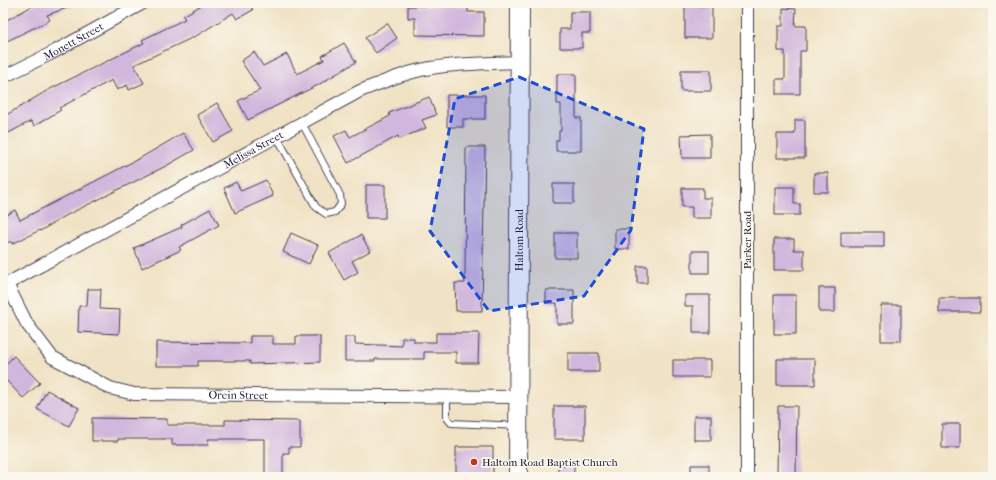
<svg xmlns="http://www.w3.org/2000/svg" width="996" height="480" font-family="'IM FELL French Canon',serif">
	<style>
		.building { fill: #d1b6dd }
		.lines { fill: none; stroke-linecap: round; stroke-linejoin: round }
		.service-casing { stroke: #413f50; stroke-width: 8 }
		.minor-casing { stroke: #413f50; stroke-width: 14 }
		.secondary-casing { stroke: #413f50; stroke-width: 20 }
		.service { stroke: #fff; stroke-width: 6 }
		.minor { stroke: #fff; stroke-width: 12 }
		.secondary { stroke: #fff; stroke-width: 18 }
		.marked { fill: #1d4ed8; fill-opacity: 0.2; stroke: #1d4ed8; stroke-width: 3; stroke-dasharray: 8 5; stroke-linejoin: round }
		.poi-dot { fill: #c8321e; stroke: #fbf7ec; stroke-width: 1.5 }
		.labels { text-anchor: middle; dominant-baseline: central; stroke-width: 3.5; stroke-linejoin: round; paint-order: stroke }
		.street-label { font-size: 11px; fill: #22223b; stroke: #fbf7ec }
		.poi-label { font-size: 11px; fill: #22223b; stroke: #fbf7ec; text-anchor: start }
	</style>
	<rect width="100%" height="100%" fill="#fbf7ec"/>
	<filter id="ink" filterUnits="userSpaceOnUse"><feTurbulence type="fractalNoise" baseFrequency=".025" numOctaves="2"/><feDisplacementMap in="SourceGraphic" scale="8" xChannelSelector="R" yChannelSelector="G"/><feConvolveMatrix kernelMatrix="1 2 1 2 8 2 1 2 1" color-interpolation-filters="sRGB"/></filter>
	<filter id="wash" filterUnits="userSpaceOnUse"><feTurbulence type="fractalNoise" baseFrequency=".012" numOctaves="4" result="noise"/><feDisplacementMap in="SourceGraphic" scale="16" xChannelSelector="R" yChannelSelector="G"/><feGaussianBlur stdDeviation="0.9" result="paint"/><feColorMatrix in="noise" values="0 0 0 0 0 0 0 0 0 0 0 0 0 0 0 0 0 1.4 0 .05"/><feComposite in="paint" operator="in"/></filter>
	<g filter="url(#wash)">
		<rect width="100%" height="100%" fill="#f0e2c4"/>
		<g id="blocks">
			<!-- building -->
			<path class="building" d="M 38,3 L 78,4 L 47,15 L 50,20 L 3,43 L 3,22 Z
				M 205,3 L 249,3 L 253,10 L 237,19 L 233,13 L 196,36 L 134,65 L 144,83 L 129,90 L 127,85 L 117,90 L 112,80 L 59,108 L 61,110 L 34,126 L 31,121 L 3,136 L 3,117 L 48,90 L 144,43 L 142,40 L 185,19 L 183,16 Z
				M 408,6 L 468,7 L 468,12 L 484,12 L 484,36 L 415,35 L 415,18 L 408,18 Z
				M 685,6 L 712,6 L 712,38 L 685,38 Z
				M 783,8 L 796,9 L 795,26 L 806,26 L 806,51 L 800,51 L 800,94 L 776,94 L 776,79 L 785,79 L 785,51 L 778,51 L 778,26 L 783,26 Z
				M 570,12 L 590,12 L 590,33 L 582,33 L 582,48 L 560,48 L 560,29 L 570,29 Z
				M 387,23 L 397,38 L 376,53 L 365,38 Z
				M 344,43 L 356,62 L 318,85 L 248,120 L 238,101 L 260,90 L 241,61 L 254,52 L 263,66 L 287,54 L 297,74 L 324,60 L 322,56 Z
				M 681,70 L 711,70 L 711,91 L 681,91 Z
				M 557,74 L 576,74 L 576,118 L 581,118 L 581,151 L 556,151 L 556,140 L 559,140 L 559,131 L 561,131 L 561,104 L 557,104 Z
				M 447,95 L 485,95 L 485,119 L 463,119 L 463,127 L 447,127 Z
				M 429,97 L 436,115 L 422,120 L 426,128 L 399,139 L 398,136 L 348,163 L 334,136 L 346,130 L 350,137 L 390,116 L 389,113 Z
				M 217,103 L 233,131 L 213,142 L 197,115 Z
				M 795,120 L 805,120 L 805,158 L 777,158 L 777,134 L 795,134 Z
				M 183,133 L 194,150 L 166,166 L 67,215 L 40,231 L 40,230 L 12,244 L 11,241 L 3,245 L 3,217 L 15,210 L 20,220 L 142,157 Z
				M 710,134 L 710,158 L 682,158 L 681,135 Z
				M 466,147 L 485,147 L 482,311 L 456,311 L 455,283 L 465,283 Z
				M 814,173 L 828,173 L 828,192 L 814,192 Z
				M 266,180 L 273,196 L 235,213 L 224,188 L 236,182 L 241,191 Z
				M 553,184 L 574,184 L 574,203 L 553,203 Z
				M 366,185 L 385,185 L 385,218 L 366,218 Z
				M 775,187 L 794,187 L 794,204 L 800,204 L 800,215 L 775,215 Z
				M 682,188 L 703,188 L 703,198 L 711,198 L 711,218 L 692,218 L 692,207 L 682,207 Z
				M 210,209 L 219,225 L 179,247 L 181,250 L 142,268 L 134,248 L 182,227 L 181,225 Z
				M 615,229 L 629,229 L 629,249 L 615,249 Z
				M 841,232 L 884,232 L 884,247 L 841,247 Z
				M 291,233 L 318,245 L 309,264 L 283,252 Z
				M 555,233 L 577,233 L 577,258 L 555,258 Z
				M 361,235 L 370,251 L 352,261 L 358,272 L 344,280 L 329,253 Z
				M 774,239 L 794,239 L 794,250 L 804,250 L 804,270 L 774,270 Z
				M 692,251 L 709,251 L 709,273 L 692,273 Z
				M 637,266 L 647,266 L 647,283 L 637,283 Z
				M 819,288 L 835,288 L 835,312 L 819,312 Z
				M 88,289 L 101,289 L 100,309 L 120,310 L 119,334 L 78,332 L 79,306 L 87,306 Z
				M 546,290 L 574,290 L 574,324 L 557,324 L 557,303 L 546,303 Z
				M 685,295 L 710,295 L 710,333 L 693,333 L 693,306 L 685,306 Z
				M 774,295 L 796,295 L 796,334 L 774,334 Z
				M 939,298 L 980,298 L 980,312 L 939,312 Z
				M 881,305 L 901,305 L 901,341 L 881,341 Z
				M 436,333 L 479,333 L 478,363 L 456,363 L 456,352 L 424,352 L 424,359 L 375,359 L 375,361 L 345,361 L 345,337 L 355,337 L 355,344 L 402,346 L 402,338 L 414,338 L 414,342 L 436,342 Z
				M 250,336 L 273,336 L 273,344 L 296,344 L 296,336 L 320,336 L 320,362 L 250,364 L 250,361 L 198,361 L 198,366 L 156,366 L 156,342 L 250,343 Z
				M 568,353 L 599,353 L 599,372 L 568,372 Z
				M 14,356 L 40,383 L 23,398 L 3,377 L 3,367 Z
				M 777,359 L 815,359 L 815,385 L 777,385 Z
				M 673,360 L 710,360 L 710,377 L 673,377 Z
				M 47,390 L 79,408 L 69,426 L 37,409 Z
				M 554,406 L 585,406 L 585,439 L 554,439 Z
				M 778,406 L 797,406 L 796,477 L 777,477 Z
				M 694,416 L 711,416 L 711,440 L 694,440 Z
				M 92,418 L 167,419 L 167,425 L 225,425 L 225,420 L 300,421 L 300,447 L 289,447 L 289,453 L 283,453 L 283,477 L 265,477 L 265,439 L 208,439 L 208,445 L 172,445 L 172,439 L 118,439 L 118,441 L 92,441 Z
				M 942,424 L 960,424 L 960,448 L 942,448 Z
				M 456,447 L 493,447 L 493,477 L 456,477 Z
				M 558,465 L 574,465 L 574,477 L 558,477 Z
				M 691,465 L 709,465 L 709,477 L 691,477 Z"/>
		</g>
	</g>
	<g filter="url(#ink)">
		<use href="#blocks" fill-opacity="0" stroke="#413f50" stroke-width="1"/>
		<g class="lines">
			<defs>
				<path id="service" d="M 277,137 L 316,207 L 326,214 L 335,212 L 341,204 L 340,195 L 302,123
					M 447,396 L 447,418 L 451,423 L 518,426"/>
				<g id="minor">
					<path d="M 747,3 L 747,477"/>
					<path id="s1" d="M 3,77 L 50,54 L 143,3"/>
					<path id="s2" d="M 7,284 L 27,324 L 52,357 L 110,388 L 134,394 L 518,397"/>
					<path id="s3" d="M 3,286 L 360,91 C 383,82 406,72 431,68 C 460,63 490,63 520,62"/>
				</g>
				<g id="secondary">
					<path id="s4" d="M 518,477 L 520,3"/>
				</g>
			</defs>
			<!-- service casing -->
			<use href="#service" class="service-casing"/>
			<!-- minor casing -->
			<use href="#minor" class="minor-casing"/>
			<!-- secondary casing -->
			<use href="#secondary" class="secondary-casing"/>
			<!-- service -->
			<use href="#service" class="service"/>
			<!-- minor -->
			<use href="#minor" class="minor"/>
			<!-- secondary -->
			<use href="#secondary" class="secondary"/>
		</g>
	</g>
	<!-- marked area -->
	<path class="marked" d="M 519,77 L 644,129 L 631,230 L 584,296 L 489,311 L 430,231 L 455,99 Z"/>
	<!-- markers -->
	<circle class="poi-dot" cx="474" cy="462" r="4"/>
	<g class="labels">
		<!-- street labels -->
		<g class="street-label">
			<text stroke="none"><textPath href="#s1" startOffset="79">Monett Street</textPath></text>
			<text stroke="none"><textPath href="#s3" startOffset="285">Melissa Street</textPath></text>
			<text stroke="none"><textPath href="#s4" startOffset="237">Haltom Road</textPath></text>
			<text transform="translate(747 240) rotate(-90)">Parker Road</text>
			<text stroke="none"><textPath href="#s2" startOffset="281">Orein Street</textPath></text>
		</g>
		<!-- poi labels -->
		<g class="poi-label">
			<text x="482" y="462">Haltom Road Baptist Church</text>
		</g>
	</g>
	<!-- margin -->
	<rect width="996" height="480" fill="none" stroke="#fbf7ec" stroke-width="16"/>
</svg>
